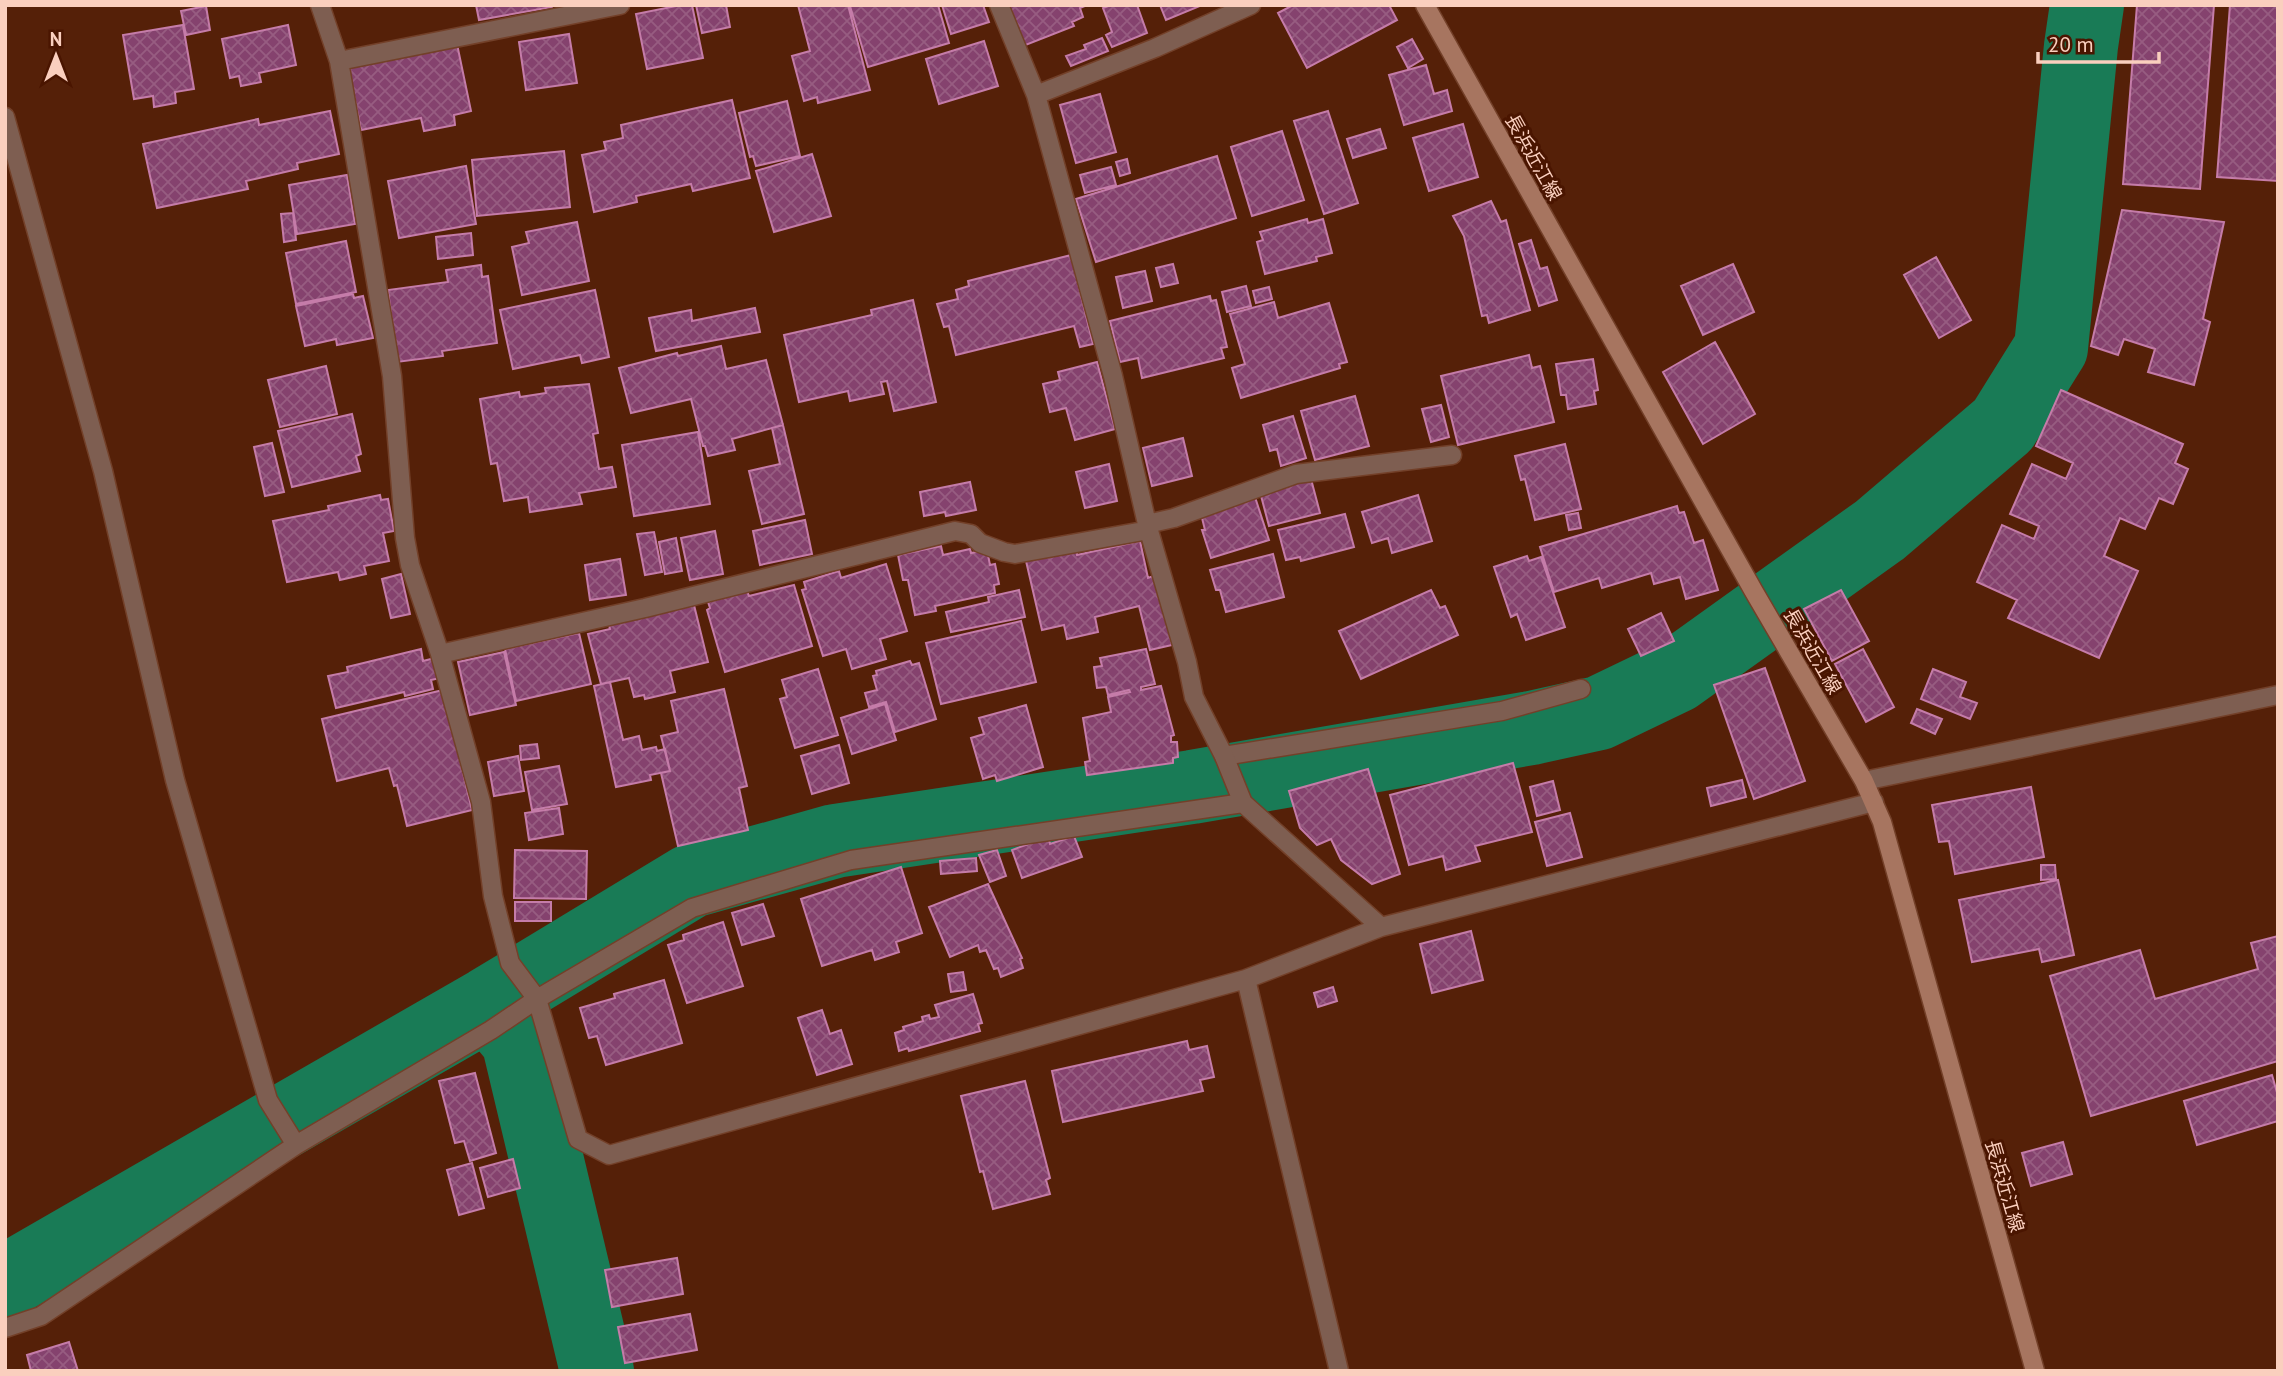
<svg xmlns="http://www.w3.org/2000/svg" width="2283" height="1376" font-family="'PT Sans','Noto Sans JP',sans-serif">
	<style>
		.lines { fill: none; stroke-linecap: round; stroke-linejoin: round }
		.river { stroke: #197b56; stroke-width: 74 }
		.building { fill: url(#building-cross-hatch); stroke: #c57ca9; stroke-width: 2 }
		.lane-casing { stroke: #734029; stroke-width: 21 }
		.street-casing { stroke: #734029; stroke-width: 21 }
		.secondary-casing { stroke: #734029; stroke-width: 21 }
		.lane { stroke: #7e5e51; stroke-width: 18 }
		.street { stroke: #7e5e51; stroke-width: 18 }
		.secondary { stroke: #a77560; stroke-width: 18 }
		.labels { text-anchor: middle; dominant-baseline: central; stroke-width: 6; stroke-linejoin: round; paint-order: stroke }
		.street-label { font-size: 19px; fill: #facfbe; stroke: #4a1500 }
	</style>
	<defs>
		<pattern id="building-cross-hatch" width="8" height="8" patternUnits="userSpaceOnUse" patternTransform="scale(1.75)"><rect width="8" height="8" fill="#85426e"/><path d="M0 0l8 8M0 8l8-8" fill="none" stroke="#975c81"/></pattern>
	</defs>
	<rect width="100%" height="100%" fill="#552008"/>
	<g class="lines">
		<!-- river -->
		<path class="river" d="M 488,1004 L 518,1040 L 597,1371
			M 5,1282 L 488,1004 L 691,881 L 835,841 L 1192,787 L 1531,728 L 1599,713 L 1676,676 L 1880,530 L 2003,425 L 2051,348 L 2081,46 L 2087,5"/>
	</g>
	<!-- building -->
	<path class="building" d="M 476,5 L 552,5 L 552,7 L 479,20 Z
		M 681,5 L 692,5 L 703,58 L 647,69 L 636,14 Z
		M 696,5 L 726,5 L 730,27 L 702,33 Z
		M 798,5 L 848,5 L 870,90 L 818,103 L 817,97 L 804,101 L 792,56 L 810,51 Z
		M 938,5 L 949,43 L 868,67 L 850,6 Z
		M 942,5 L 983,5 L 989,22 L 951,34 Z
		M 1007,5 L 1087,5 L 1080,8 L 1083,17 L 1072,22 L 1074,26 L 1023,46 Z
		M 1111,5 L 1137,5 L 1147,33 L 1112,47 L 1106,35 L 1112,32 L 1103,8 Z
		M 1160,5 L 1199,5 L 1200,6 L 1166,20 Z
		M 1293,5 L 1389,5 L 1397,20 L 1307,68 L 1278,13 Z
		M 2137,5 L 2214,5 L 2200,189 L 2123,184 Z
		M 2230,5 L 2278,5 L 2278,181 L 2217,177 Z
		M 206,6 L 210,30 L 186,35 L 181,11 Z
		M 183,25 L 194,89 L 175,92 L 176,103 L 154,107 L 153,96 L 134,99 L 123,35 Z
		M 288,25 L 296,65 L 259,73 L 261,82 L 241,86 L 239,76 L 230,78 L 222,39 Z
		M 569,34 L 577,83 L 526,90 L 519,42 Z
		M 1102,38 L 1108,51 L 1071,66 L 1066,56 L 1086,49 L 1084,45 Z
		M 1412,39 L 1423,59 L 1408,68 L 1397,47 Z
		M 984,41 L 998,86 L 939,104 L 926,59 Z
		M 457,44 L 471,111 L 454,115 L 455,125 L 424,131 L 421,118 L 361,130 L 348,66 Z
		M 1426,65 L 1434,94 L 1447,90 L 1452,111 L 1404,125 L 1389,75 Z
		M 1100,94 L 1116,152 L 1076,163 L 1060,105 Z
		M 732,100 L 750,178 L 693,191 L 691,184 L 636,196 L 637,202 L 594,212 L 582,155 L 606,150 L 604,142 L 623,138 L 621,125 Z
		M 787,101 L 800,156 L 756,166 L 753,156 L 750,157 L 739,113 Z
		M 330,111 L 339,154 L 297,163 L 298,169 L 246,181 L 248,189 L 157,208 L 143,144 L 258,119 L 259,125 Z
		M 1328,111 L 1358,203 L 1324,214 L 1294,121 Z
		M 1463,124 L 1478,177 L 1429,191 L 1413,138 Z
		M 1380,129 L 1386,148 L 1353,158 L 1347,139 Z
		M 1282,131 L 1304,200 L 1252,216 L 1231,147 Z
		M 564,151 L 570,207 L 477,216 L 472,160 Z
		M 812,154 L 831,216 L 774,232 L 756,171 Z
		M 1217,156 L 1236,218 L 1096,262 L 1076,199 Z
		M 1127,159 L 1130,173 L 1120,176 L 1116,162 Z
		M 466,166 L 476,224 L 399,238 L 388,181 Z
		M 1111,167 L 1116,185 L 1085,193 L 1080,175 Z
		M 347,175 L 355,224 L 297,234 L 289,185 Z
		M 1491,201 L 1501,222 L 1506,220 L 1530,310 L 1489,323 L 1487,315 L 1482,316 L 1464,236 L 1453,216 Z
		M 2122,210 L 2224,222 L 2203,319 L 2210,322 L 2194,385 L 2148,372 L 2155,349 L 2124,339 L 2118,355 L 2091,346 Z
		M 293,213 L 296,240 L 284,242 L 281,214 Z
		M 1307,219 L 1308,223 L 1323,219 L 1332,253 L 1316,257 L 1317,261 L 1265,274 L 1257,242 L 1263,240 L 1260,232 Z
		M 577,222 L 589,281 L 522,295 L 512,247 L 529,243 L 526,232 Z
		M 471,233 L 473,255 L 438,259 L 436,237 Z
		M 1531,240 L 1540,269 L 1547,267 L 1557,300 L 1539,306 L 1519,244 Z
		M 346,241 L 356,292 L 296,304 L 286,253 Z
		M 1071,255 L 1093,344 L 1080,347 L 1074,326 L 956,355 L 949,326 L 944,327 L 937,304 L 958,299 L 956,290 L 969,286 L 968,281 Z
		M 1936,257 L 1971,320 L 1939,338 L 1904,275 Z
		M 1173,264 L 1178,283 L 1161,287 L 1156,268 Z
		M 1733,264 L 1754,312 L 1703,335 L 1681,286 Z
		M 481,265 L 482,277 L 488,276 L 497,343 L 442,351 L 443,356 L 397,362 L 388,290 L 448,282 L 446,270 Z
		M 1145,271 L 1152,301 L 1123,308 L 1116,277 Z
		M 1246,286 L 1251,306 L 1227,312 L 1222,292 Z
		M 1269,287 L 1272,299 L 1256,303 L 1253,291 Z
		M 595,290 L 609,357 L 582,363 L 580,355 L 513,369 L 500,310 Z
		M 353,294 L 354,298 L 363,296 L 373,338 L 337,345 L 336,339 L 305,346 L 296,306 Z
		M 1210,296 L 1211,301 L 1216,300 L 1227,347 L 1221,348 L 1224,358 L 1142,378 L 1138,358 L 1120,362 L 1110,321 Z
		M 913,300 L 936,402 L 894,411 L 887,381 L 881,382 L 884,394 L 850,401 L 848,391 L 799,402 L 784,335 L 872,315 L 871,310 Z
		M 1274,302 L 1278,318 L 1329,303 L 1347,362 L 1339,364 L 1340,368 L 1241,398 L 1232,368 L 1245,364 L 1230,314 Z
		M 755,308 L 760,332 L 656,351 L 649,318 L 691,310 L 692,321 Z
		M 1715,342 L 1755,414 L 1703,444 L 1663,372 Z
		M 721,346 L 726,369 L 766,360 L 783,425 L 732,439 L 735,450 L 708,456 L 705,446 L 703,446 L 691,399 L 631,413 L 619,368 L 677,353 L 678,356 Z
		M 1529,355 L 1532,368 L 1540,366 L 1554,422 L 1458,445 L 1441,376 Z
		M 1593,359 L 1598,390 L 1594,391 L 1596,404 L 1568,409 L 1566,395 L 1561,395 L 1556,364 Z
		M 1097,362 L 1115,429 L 1075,440 L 1066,408 L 1050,412 L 1043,384 L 1060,380 L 1058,372 Z
		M 326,366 L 337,414 L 280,427 L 268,380 Z
		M 589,384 L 598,433 L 593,434 L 599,469 L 612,467 L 616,487 L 579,493 L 582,504 L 530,512 L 528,497 L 504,501 L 497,463 L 491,464 L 480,399 L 519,392 L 520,397 L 546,393 L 545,388 Z
		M 2061,390 L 2183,444 L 2175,463 L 2188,469 L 2173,504 L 2159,498 L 2145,529 L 2120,518 L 2104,556 L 2138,571 L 2099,658 L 2008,618 L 2017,600 L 1977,582 L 2002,525 L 2034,539 L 2039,526 L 2010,514 L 2032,464 L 2066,479 L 2073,463 L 2036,446 Z
		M 1355,396 L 1369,446 L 1315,460 L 1301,411 Z
		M 1441,405 L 1449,437 L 1431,442 L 1422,409 Z
		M 352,414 L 361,454 L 356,456 L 360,471 L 292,487 L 278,431 Z
		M 1293,416 L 1306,458 L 1281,466 L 1277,449 L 1270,451 L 1263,425 Z
		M 783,425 L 804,514 L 762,524 L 749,471 L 780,464 L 772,428 Z
		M 698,432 L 710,504 L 634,516 L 622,445 Z
		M 1183,438 L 1192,476 L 1152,486 L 1143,448 Z
		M 272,443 L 284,492 L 265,496 L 254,447 Z
		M 1565,444 L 1581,509 L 1535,520 L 1525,479 L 1521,480 L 1515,456 Z
		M 1109,464 L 1117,501 L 1085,508 L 1076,472 Z
		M 1311,479 L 1320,513 L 1269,526 L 1260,492 Z
		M 970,482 L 976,510 L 946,516 L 945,512 L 924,516 L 920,492 Z
		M 380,495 L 381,500 L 388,499 L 394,531 L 383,533 L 389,561 L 364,566 L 366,574 L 340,580 L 338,572 L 287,582 L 273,521 L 329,510 L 328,506 Z
		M 1418,495 L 1432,541 L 1392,553 L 1388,538 L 1372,543 L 1362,512 Z
		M 1255,497 L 1269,540 L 1211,558 L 1202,530 L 1205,530 L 1201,514 Z
		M 1677,506 L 1679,513 L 1684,512 L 1694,543 L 1703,540 L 1718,590 L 1686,599 L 1680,577 L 1654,584 L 1651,573 L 1602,588 L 1599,578 L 1554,592 L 1540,547 Z
		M 1578,513 L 1581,528 L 1569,530 L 1566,515 Z
		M 1345,514 L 1354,547 L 1301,561 L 1300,557 L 1286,560 L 1278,530 Z
		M 805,520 L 812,554 L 760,565 L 753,531 Z
		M 715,531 L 723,574 L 690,580 L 681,538 Z
		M 654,532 L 662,572 L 645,575 L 637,534 Z
		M 676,538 L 682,571 L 665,574 L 659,542 Z
		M 1140,541 L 1148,578 L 1156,575 L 1172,645 L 1150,650 L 1139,606 L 1095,617 L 1098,632 L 1067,639 L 1064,625 L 1042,630 L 1026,561 L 1076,549 L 1077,555 Z
		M 941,546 L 943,555 L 970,549 L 971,553 L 987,550 L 990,565 L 995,564 L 999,584 L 994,585 L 995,593 L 935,606 L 936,611 L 915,615 L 908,580 L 903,580 L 898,555 Z
		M 1273,554 L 1284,597 L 1226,612 L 1220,590 L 1216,590 L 1210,570 Z
		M 1527,556 L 1529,561 L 1541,557 L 1565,627 L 1526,640 L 1517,614 L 1511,617 L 1494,567 Z
		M 620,559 L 626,595 L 590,600 L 585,565 Z
		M 886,564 L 907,631 L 880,639 L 886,659 L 852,669 L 846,649 L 823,656 L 802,590 L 806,589 L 804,582 L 839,571 L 841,578 Z
		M 401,574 L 410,614 L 391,618 L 382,579 Z
		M 794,585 L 812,646 L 725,672 L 707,610 L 710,608 L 708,602 L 747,591 L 749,596 Z
		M 1019,590 L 1025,617 L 951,632 L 946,612 L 989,602 L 988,597 Z
		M 1431,590 L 1440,608 L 1445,606 L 1458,635 L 1361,679 L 1339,631 Z
		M 1841,590 L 1869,641 L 1832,661 L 1804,609 Z
		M 694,605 L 708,662 L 670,671 L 675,692 L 645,699 L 644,695 L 634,697 L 629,678 L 601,684 L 588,634 L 610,629 L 609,625 Z
		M 1661,613 L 1674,641 L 1641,656 L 1628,629 Z
		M 1021,621 L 1036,682 L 941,704 L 926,643 Z
		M 579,633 L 591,684 L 516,701 L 505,649 Z
		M 421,649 L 423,661 L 435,658 L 440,678 L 431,680 L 433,689 L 405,696 L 404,692 L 336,708 L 328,676 L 348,672 L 347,667 Z
		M 1146,649 L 1155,684 L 1141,687 L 1141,690 L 1161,686 L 1174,735 L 1171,736 L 1171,742 L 1177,742 L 1178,757 L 1173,758 L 1173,763 L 1087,775 L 1085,762 L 1090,761 L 1083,718 L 1111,712 L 1108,697 L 1130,692 L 1129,690 L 1108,695 L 1106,687 L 1097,688 L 1094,667 L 1102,666 L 1100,658 Z
		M 1863,649 L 1894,707 L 1866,722 L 1835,664 Z
		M 504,652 L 516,705 L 470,715 L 458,662 Z
		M 910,661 L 912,665 L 919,663 L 936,719 L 895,732 L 886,702 L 869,707 L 865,693 L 877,690 L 873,676 L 877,675 L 876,671 Z
		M 1765,668 L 1805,781 L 1754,799 L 1714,685 Z
		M 818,669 L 838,735 L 795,748 L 780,699 L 787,697 L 782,680 Z
		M 1933,669 L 1966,682 L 1960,697 L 1977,703 L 1970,719 L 1921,699 Z
		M 610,682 L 623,740 L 639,736 L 642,750 L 656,747 L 657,751 L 665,749 L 670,771 L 650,775 L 651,780 L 616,787 L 594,686 Z
		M 724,689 L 747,786 L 739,788 L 748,830 L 678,846 L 661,773 L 670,771 L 661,736 L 678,732 L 671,701 Z
		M 443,690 L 472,810 L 407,826 L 397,785 L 394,786 L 389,768 L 337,781 L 322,719 Z
		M 885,704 L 896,740 L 852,754 L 841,718 Z
		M 1026,705 L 1043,767 L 997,781 L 995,775 L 983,779 L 971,738 L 984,734 L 979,718 Z
		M 1917,709 L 1942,719 L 1935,734 L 1911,723 Z
		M 537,744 L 539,758 L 521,760 L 520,746 Z
		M 839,745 L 849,783 L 812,794 L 801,756 Z
		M 518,756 L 524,791 L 494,796 L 488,762 Z
		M 1513,763 L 1532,832 L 1475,846 L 1480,861 L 1446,870 L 1443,856 L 1409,865 L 1390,795 Z
		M 559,766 L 567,804 L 532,810 L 525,772 Z
		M 1368,769 L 1400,874 L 1372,884 L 1341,860 L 1331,839 L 1317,845 L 1300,828 L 1289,791 Z
		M 1742,780 L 1746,797 L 1711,806 L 1707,788 Z
		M 1553,781 L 1560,810 L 1537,816 L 1530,787 Z
		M 2031,787 L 2044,857 L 1955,874 L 1949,841 L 1939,842 L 1932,805 Z
		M 559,808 L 563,834 L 529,840 L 525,813 Z
		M 1570,813 L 1582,857 L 1547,866 L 1535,822 Z
		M 1074,836 L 1082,857 L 1022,878 L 1012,850 L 1048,837 L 1050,844 Z
		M 515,850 L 587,851 L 586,899 L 514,898 Z
		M 997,850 L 1006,876 L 990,882 L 979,855 Z
		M 976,858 L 977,871 L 941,874 L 940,861 Z
		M 2041,865 L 2055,865 L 2056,879 L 2041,880 Z
		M 901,867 L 922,933 L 896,942 L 899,952 L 875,960 L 872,950 L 822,966 L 801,899 Z
		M 2058,880 L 2074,955 L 2042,962 L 2039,949 L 1972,962 L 1959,900 Z
		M 988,884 L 1022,958 L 1020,959 L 1023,968 L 1001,977 L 998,968 L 994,969 L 986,950 L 980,952 L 978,945 L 950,957 L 929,907 Z
		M 515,902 L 551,902 L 551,921 L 515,921 Z
		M 763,904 L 774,936 L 742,945 L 732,913 Z
		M 723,922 L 743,986 L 687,1003 L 668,945 L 684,940 L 683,935 Z
		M 1471,931 L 1483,980 L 1432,993 L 1420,944 Z
		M 2278,936 L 2278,1061 L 2091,1116 L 2050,976 L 2140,950 L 2155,999 L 2258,969 L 2251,943 Z
		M 963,972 L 966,990 L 951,992 L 948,974 Z
		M 664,980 L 682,1043 L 606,1065 L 597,1036 L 589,1038 L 580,1008 L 615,998 L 614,994 Z
		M 1333,987 L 1337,1001 L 1318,1007 L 1314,993 Z
		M 973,994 L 982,1023 L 978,1024 L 980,1031 L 909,1051 L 908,1048 L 899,1051 L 895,1033 L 904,1030 L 903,1027 L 923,1021 L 922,1017 L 929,1015 L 930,1019 L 939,1017 L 935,1005 Z
		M 822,1010 L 830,1034 L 841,1030 L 852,1064 L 817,1075 L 798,1018 Z
		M 1187,1041 L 1189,1050 L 1207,1046 L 1214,1077 L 1200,1080 L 1203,1091 L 1063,1122 L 1052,1071 Z
		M 475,1073 L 496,1153 L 470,1161 L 464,1141 L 455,1143 L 439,1081 Z
		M 2272,1075 L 2278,1096 L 2278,1121 L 2197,1145 L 2184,1101 Z
		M 1025,1081 L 1050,1178 L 1046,1180 L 1050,1194 L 993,1209 L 983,1171 L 980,1172 L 961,1096 Z
		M 2063,1142 L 2072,1174 L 2031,1186 L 2022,1153 Z
		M 513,1159 L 520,1188 L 488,1197 L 480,1168 Z
		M 472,1163 L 484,1208 L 459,1215 L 447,1170 Z
		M 677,1258 L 683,1294 L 612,1307 L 605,1270 Z
		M 690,1314 L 697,1350 L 625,1363 L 618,1327 Z
		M 69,1342 L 78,1371 L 31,1371 L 27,1355 Z"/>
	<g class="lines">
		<defs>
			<path id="lane" d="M 1224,756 L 1502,711 L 1581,689"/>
			<path id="street" d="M 320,5 L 339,61 L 392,376 L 405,538 L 410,565 L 440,654 L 481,802 L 493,896 L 510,963 L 537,999 L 578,1139 L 609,1155 L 1246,979 L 1381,927 L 1874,802
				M 999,5 L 1036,95 L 1113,376 L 1147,524 L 1187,662 L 1194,697 L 1224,756 L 1243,803 L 1381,927
				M 339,61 L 620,5
				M 1036,95 L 1155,48 L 1251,5
				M 5,117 L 103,471 L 175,780 L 268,1100 L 296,1145
				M 1147,524 L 1174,518 L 1296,474 L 1452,455
				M 440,654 L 645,608 L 955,531 L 971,534 L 980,543 L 1004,552 L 1015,554 L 1149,530
				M 1864,781 L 2278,695
				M 1246,979 L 1339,1371
				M 5,1328 L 41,1316 L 296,1145 L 491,1030 L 537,999 L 692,908 L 851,860 L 1243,803"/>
			<path id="secondary" d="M 1425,5 L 1753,590 L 1864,781 L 1882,822 L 2035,1371"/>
		</defs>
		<!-- lane casing -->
		<use href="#lane" class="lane-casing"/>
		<!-- street casing -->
		<use href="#street" class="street-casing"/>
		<!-- secondary casing -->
		<use href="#secondary" class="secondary-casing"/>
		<!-- lane -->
		<use href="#lane" class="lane"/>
		<!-- street -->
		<use href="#street" class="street"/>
		<!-- secondary -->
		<use href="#secondary" class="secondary"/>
	</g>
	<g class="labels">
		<!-- street labels -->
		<g class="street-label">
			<text transform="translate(1534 157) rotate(61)">長浜近江線</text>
			<text transform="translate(1813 651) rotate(60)">長浜近江線</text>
			<text transform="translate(2005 1186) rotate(74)">長浜近江線</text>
		</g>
	</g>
	<!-- border -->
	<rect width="2283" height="1376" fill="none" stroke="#facfbe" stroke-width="14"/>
	<!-- north arrow -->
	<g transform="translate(56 56)" stroke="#4a1500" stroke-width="5" paint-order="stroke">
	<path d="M0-5L12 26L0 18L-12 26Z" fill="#facfbe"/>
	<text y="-10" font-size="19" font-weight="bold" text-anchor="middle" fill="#facfbe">N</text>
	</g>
	<!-- scale -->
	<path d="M2038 52v10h121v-10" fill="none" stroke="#facfbe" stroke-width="3.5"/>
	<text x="2048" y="52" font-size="21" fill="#facfbe" stroke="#4a1500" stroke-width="5" paint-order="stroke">20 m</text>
</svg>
